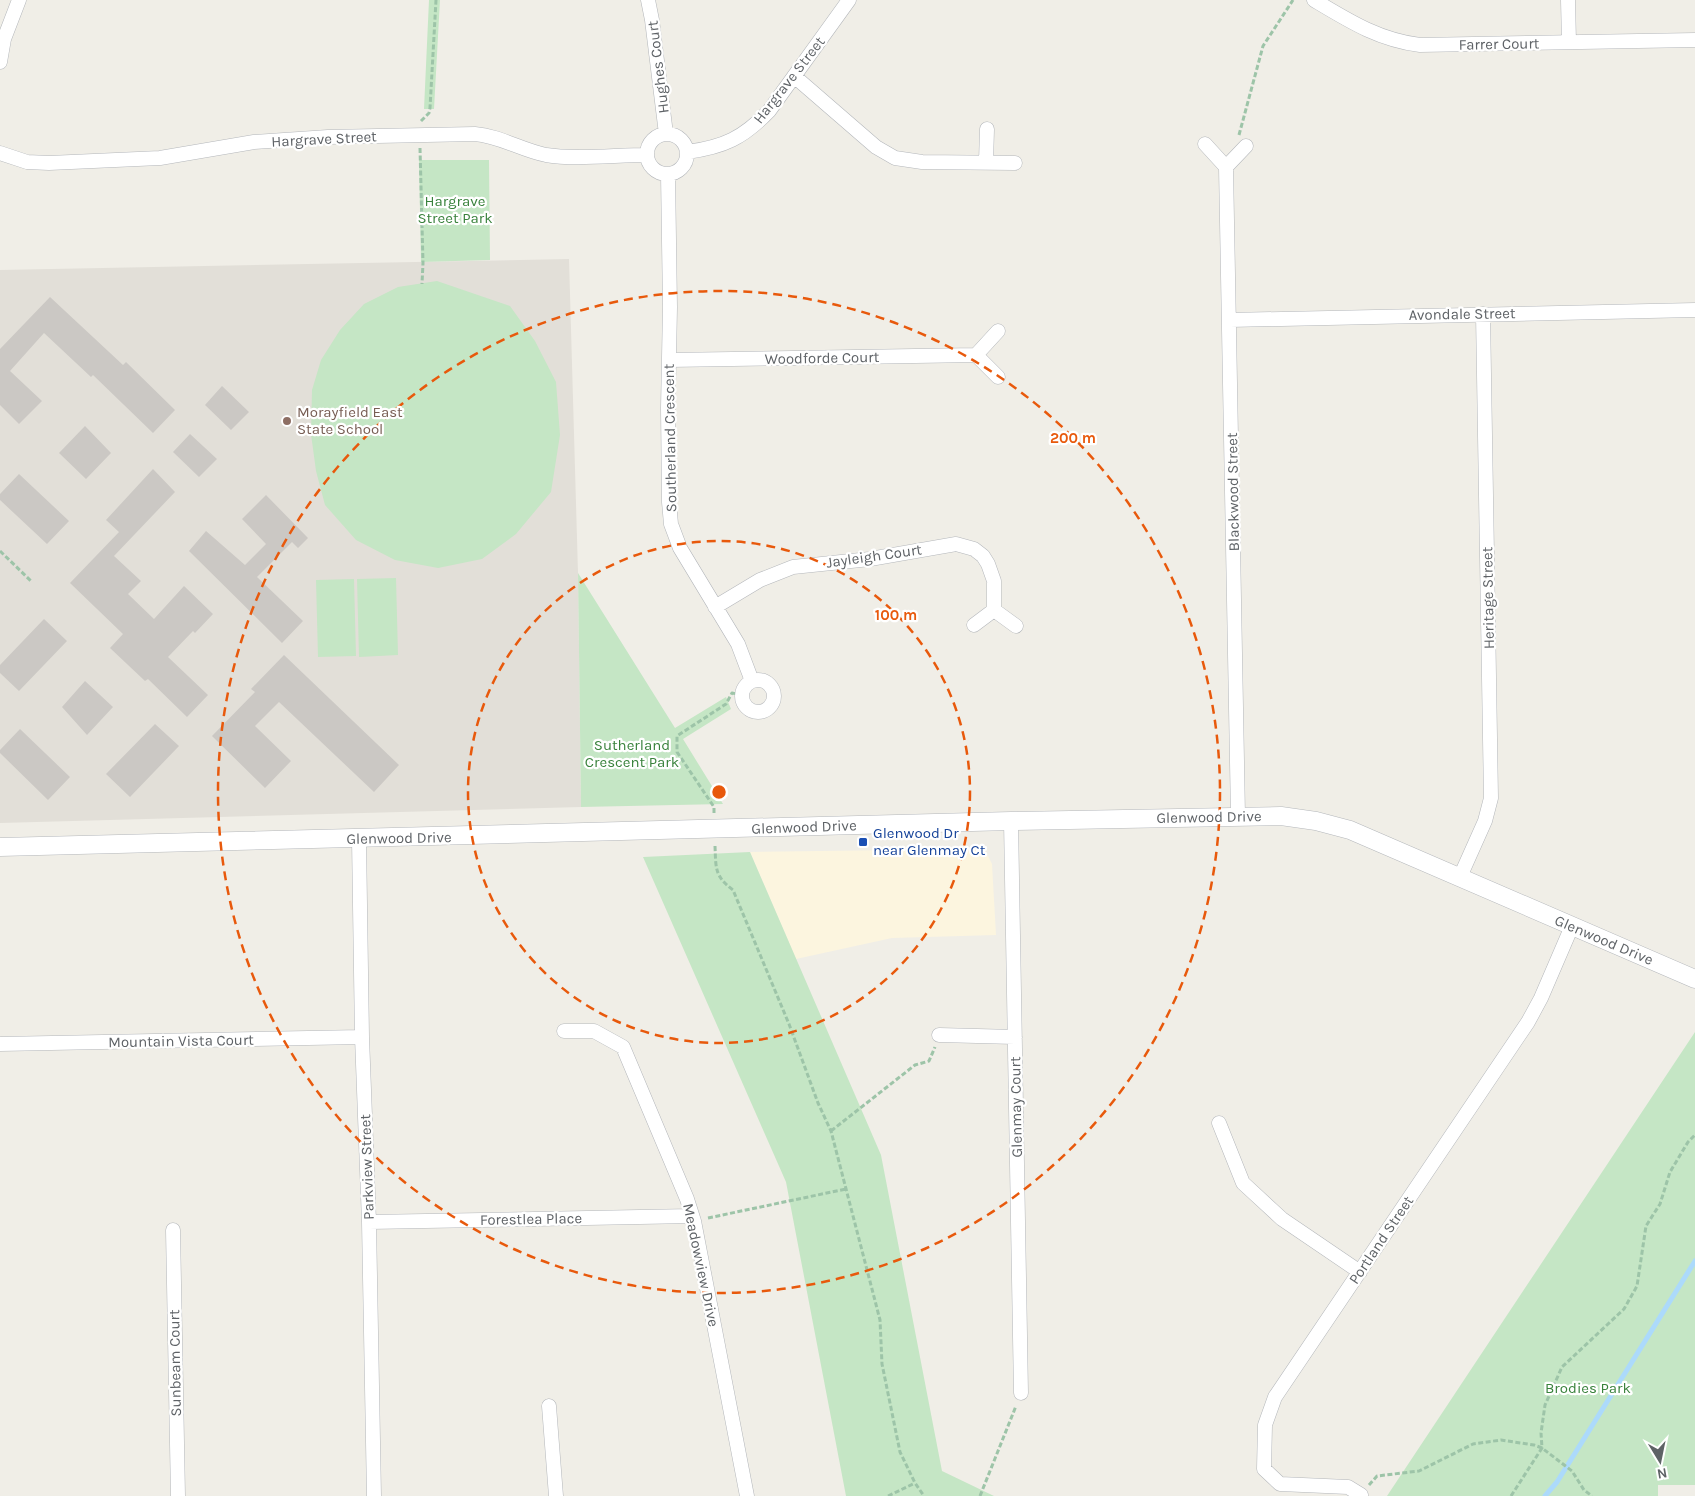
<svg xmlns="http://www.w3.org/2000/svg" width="1695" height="1496" font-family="Karla,sans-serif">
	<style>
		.commercial { fill: #fcf5df }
		.education { fill: #e2dfd8 }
		.green { fill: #c5e6c5 }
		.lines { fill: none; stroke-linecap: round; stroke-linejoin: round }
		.stream { stroke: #acdafb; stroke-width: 5 }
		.building { fill: #cbc8c4 }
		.minor-casing { stroke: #b4b7bb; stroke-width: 15 }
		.tertiary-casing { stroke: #b4b7bb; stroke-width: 19 }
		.path { stroke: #9dc4a8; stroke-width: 3; stroke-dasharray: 5 2.5; stroke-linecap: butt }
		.minor { stroke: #fff; stroke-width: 14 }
		.tertiary { stroke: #fff; stroke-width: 18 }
		.ring { fill: none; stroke: #e8590c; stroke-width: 2.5; stroke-dasharray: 9 6 }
		.education-dot { fill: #8d6e63; stroke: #fff; stroke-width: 2 }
		.transit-dot { fill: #1a4fb4; stroke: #fff; stroke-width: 2 }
		.labels { text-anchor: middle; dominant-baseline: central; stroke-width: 4.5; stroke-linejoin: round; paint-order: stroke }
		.street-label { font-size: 15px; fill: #5e6266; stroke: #fff }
		.park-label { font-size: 15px; fill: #39823c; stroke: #fff }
		.education-label { font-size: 15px; fill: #785e54; stroke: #fff; text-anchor: start }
		.transit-label { font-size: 15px; fill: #164399; stroke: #fff; text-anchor: start }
		.centre { fill: #e8590c; stroke: #fff; stroke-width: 2.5 }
		.ring-label { font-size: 15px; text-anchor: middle; font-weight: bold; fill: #e8590c; stroke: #fff; stroke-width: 4.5; stroke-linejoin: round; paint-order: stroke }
	</style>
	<rect width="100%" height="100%" fill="#f0eee7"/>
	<!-- commercial -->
	<path class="commercial" d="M 973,849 L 981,851 L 988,856 L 992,864 L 996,935 L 892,938 L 796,959 L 750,852 Z"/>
	<!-- education -->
	<path class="education" d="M 569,259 L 578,573 L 581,807 L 0,823 L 0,270 Z"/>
	<!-- green -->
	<path class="green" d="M 429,0 L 440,0 L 434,109 L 424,109 Z
		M 419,160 L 489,160 L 490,260 L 421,262 Z
		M 437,281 L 510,306 L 535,341 L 556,382 L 560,435 L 551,492 L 516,534 L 482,559 L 438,568 L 395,560 L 356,540 L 325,505 L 316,471 L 311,434 L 312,390 L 321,360 L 340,330 L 364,304 L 398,287 Z
		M 578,573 L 675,728 L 726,697 L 731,709 L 683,739 L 723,804 L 581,807 Z
		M 396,578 L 398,655 L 359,657 L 357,579 Z
		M 354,579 L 356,656 L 318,657 L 316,580 Z
		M 750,852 L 881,1155 L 942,1471 L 994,1496 L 846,1496 L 786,1182 L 643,857 Z
		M 1695,1032 L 1695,1485 L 1658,1485 L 1658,1496 L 1387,1496 Z"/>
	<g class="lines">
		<!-- stream -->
		<path class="stream" d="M 1545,1496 L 1557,1482 L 1695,1261"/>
	</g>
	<!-- building -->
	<path class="building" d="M 50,297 L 123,365 L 126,362 L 175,410 L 153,433 L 93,375 L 91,377 L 44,333 L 10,371 L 42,401 L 19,424 L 0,405 L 0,349 Z
		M 222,386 L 249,412 L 231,430 L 205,405 Z
		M 85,426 L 111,453 L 86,479 L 59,453 Z
		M 190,434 L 217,459 L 199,477 L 173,452 Z
		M 153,469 L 175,492 L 114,556 L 141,581 L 128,594 L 154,619 L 184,586 L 213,614 L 195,633 L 193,631 L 168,657 L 208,695 L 187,717 L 148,679 L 145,681 L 110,648 L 123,634 L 70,583 L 119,532 L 106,520 Z
		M 19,474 L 69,521 L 47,544 L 0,500 L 0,494 Z
		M 266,495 L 308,538 L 298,548 L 292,542 L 257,577 L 303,621 L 282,643 L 189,551 L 206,531 L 245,565 L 266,544 L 242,519 Z
		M 44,619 L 67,641 L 19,691 L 0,673 L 0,665 Z
		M 284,655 L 399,765 L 374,792 L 279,702 L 255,726 L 291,761 L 265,788 L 212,736 L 255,692 L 251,689 Z
		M 85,681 L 113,707 L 87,735 L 62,707 Z
		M 155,724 L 179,746 L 130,797 L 106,774 Z
		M 20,729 L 70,777 L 48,800 L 0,753 L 0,750 Z"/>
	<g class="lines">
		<defs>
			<path id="minor" d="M 648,0 L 652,20 L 666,134
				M 1314,0 C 1349,21 1379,40 1420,45 L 1695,40
				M 1568,0 L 1569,42
				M 0,62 L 4,39 L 19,0
				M 794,76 L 876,147 L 895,158 L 922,162 L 1015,163
				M647 154a20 20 0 1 1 40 0a20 20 0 1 1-40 0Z
				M 1205,144 L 1226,167 L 1246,146
				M 687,152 C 724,147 743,138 769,111 L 849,0
				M 0,153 L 27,162 L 49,163 L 160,158 L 254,142 L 328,137 L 475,134 C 500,136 521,150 546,155 C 575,160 616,155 647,155
				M 986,162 L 987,129
				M 1226,167 L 1238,816
				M 668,174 L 670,307 L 668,408 L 669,502 L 671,524 L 680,548 L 738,644 L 752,681
				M 1230,320 L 1695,310
				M 998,331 L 976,355 L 998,377
				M 669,360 L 976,355
				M 715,607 L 760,580 L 793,567 L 870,559 L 956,544 L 974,549 L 983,556 L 988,564 L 994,581 L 994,610
				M 974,625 L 994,610 L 1016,626
				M742 696a16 16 0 1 1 32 0a16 16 0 1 1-32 0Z
				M 1011,821 L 1021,1393
				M 359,839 L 362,1037 L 369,1222 L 374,1496
				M 1460,877 L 1485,821 L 1491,798 L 1483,314
				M 564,1031 L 594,1031 L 623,1047 L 687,1199 L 694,1221 L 747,1496
				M 939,1035 L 1015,1037
				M 0,1044 L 362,1037
				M 1219,1123 L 1243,1183 L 1282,1219 L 1360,1272
				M 369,1222 L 692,1216
				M 173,1230 L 178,1496
				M 549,1406 L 556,1496
				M 1361,1495 L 1348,1487 L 1280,1484 L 1264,1469 L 1265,1425 L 1275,1397 L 1528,1022 L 1541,998 L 1572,926"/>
			<path id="tertiary" d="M 0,847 L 1011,821 L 1281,816 L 1316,821 L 1350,830 L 1695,979"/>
		</defs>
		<!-- minor casing -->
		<use href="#minor" class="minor-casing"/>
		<!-- tertiary casing -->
		<use href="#tertiary" class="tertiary-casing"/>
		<!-- path -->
		<path class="path" d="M 421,121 L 429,113 L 430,108 L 436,0
			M 1239,135 L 1263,46 L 1293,0
			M 420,148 L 423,263 L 422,284
			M 0,551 L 31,581
			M 714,813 L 714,807 L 677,752 L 677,736 L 726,704 L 732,693 L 742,695
			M 715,846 C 716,867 714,876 733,890 L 789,1024 L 818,1103 L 831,1131 L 880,1320 L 882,1364 L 900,1452 L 915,1483 L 924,1496
			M 831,1131 L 915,1065 L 929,1061 L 935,1047
			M 708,1218 L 846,1189
			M 1369,1485 L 1377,1476 L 1419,1471 L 1473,1444 L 1501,1440 L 1534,1445 L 1542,1448 L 1572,1471 L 1584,1490 L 1592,1496
			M 888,1496 L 915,1483
			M 980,1496 L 1016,1406
			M 1511,1496 L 1542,1448 L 1541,1433 L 1545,1405 L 1562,1367 L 1624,1309 L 1637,1286 L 1646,1226 L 1660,1204 L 1670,1172 L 1688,1142 L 1695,1135"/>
		<!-- minor -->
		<use href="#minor" class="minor"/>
		<!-- tertiary -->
		<use href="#tertiary" class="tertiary"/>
	</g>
	<!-- distance rings -->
	<g class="ring">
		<circle cx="719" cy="792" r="251"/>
		<circle cx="719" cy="792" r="501"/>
	</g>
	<!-- markers -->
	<circle class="education-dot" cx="287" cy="421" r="5"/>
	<rect class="transit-dot" x="858" y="837" width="10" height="10" rx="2.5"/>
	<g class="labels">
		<!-- street labels -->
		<g class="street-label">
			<text transform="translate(1499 44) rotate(-1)">Farrer Court</text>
			<text transform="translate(658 67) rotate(-97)">Hughes Court</text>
			<text transform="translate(789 80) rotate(-52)">Hargrave Street</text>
			<text transform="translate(324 139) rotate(-3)">Hargrave Street</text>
			<text transform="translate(1462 314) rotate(-1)">Avondale Street</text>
			<text transform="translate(822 358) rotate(-1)">Woodforde Court</text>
			<text transform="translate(670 438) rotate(-91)">Southerland Crescent</text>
			<text transform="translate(1233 492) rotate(-91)">Blackwood Street</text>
			<text transform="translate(874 556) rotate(-8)">Jayleigh Court</text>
			<text transform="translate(1488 598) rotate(-91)">Heritage Street</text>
			<text transform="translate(1209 817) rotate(-1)">Glenwood Drive</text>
			<text transform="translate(804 827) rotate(-2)">Glenwood Drive</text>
			<text transform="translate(399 838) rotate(-1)">Glenwood Drive</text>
			<text transform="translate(1604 940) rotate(23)">Glenwood Drive</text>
			<text transform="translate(181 1041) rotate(-1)">Mountain Vista Court</text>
			<text transform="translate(1016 1107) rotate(-91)">Glenmay Court</text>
			<text transform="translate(367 1167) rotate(-92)">Parkview Street</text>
			<text transform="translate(531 1219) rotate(-1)">Forestlea Place</text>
			<text transform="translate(1381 1240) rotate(-56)">Portland Street</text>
			<text transform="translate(701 1265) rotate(78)">Meadowview Drive</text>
			<text transform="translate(175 1363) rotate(-91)">Sunbeam Court</text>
		</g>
		<!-- park labels -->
		<g class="park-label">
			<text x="455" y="201">Hargrave<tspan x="455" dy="17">Street Park</tspan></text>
			<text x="632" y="745">Sutherland<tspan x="632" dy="17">Crescent Park</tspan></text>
			<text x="1588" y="1388">Brodies Park</text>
		</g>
		<!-- education labels -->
		<g class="education-label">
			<text x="297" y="412">Morayfield East<tspan x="297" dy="17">State School</tspan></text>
		</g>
		<!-- transit labels -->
		<g class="transit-label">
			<text x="873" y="833">Glenwood Dr<tspan x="873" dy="17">near Glenmay Ct</tspan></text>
		</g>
	</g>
	<circle cx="719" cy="792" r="8" class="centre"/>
	<g class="ring-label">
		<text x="1073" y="443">200 m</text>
		<text x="896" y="620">100 m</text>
	</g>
	<!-- north arrow -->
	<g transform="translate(1660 1461) rotate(170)" stroke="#ffffff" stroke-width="4" paint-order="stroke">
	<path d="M0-4L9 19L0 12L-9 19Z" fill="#5e6266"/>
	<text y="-8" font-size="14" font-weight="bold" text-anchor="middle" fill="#5e6266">N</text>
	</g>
</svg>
